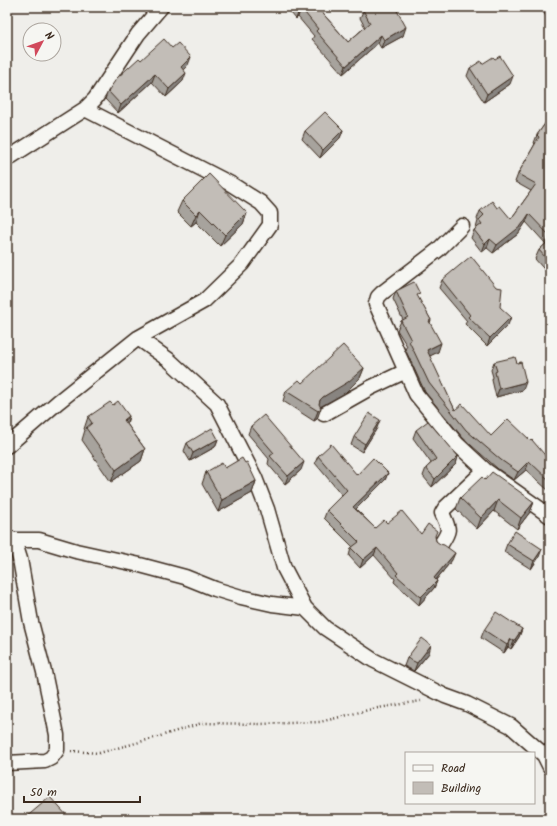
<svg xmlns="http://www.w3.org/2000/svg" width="557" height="826" font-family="Kalam,sans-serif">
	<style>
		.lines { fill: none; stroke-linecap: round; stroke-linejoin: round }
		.minor-casing { stroke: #3b2a1e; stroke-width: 17 }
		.path { stroke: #3b2a1e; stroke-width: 2.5; stroke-dasharray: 1 3; stroke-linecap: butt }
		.minor { stroke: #f6f6f2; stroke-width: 14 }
		.wall { fill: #a7a39d; stroke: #3b2a1e }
		.shaded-wall { fill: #888480; stroke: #3b2a1e }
		.building { fill: #c2bdb7; stroke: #3b2a1e }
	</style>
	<rect width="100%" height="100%" fill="#efeeea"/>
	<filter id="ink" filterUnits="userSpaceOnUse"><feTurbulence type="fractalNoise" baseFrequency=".025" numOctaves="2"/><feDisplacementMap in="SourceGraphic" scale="8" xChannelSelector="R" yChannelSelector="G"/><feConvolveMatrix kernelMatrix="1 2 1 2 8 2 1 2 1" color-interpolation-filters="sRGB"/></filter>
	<g filter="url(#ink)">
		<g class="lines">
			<defs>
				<path id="minor" d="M 7,159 L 85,109 L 95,99 L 138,34 L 161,7
					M 462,226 L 438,250 L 382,293 L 378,297 L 376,304 L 416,394 L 457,444 L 485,470 L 550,516
					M 138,338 L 169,360 L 217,404 L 255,478 L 267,509 L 284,568 L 305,608 L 325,628 L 373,660 L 445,696 L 467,704 L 511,726 L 544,755 L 550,767
					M 324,414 L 370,388 L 406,371
					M 7,446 L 58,402 L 138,338 L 204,301 L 242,264 L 270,225 L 270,213 L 261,203 L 231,184 L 85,109
					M 7,537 L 14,540 L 20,559 L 31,622 L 44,672 L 54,720 L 57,735 L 57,750 L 51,758 L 45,761 L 7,763
					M 14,540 L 39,540 L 76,551 L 140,565 L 185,577 L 215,589 L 241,597 L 272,604 L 305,608
					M 441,544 C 451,529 449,529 442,513 L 445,508 L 485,470"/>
			</defs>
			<!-- minor casing -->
			<use href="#minor" class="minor-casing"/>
			<!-- path -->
			<path class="path" d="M 71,751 L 99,753 L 151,739 L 202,723 L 259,724 L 320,722 L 372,709 L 421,701"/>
			<!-- minor -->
			<use href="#minor" class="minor"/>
		</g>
		<!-- wall -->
		<path class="wall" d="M 286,7 L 319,7 L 318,8 L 348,42 L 365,27 L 360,18 L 364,9 L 363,7 L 395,7 L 403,36 L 381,48 L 378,43 L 343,74 L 312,39 L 314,36 L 298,17 L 296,19 Z
			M 539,7 L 550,7 L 550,21 Z
			M 141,60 L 188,65 L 183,70 L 183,81 L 166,97 L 152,82 L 118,113 L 105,99 L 108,91 Z
			M 482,64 L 510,84 L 484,102 L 467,76 L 470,68 Z
			M 549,118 L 550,240 L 546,244 L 526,222 L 518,234 L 493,253 L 487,248 L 482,252 L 471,238 L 474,230 L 476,228 L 478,221 L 477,219 L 480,211 L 497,208 L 511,219 L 531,191 L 515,182 L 518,174 L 535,144 L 534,143 L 537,135 Z
			M 343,130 L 340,138 L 320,158 L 302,139 L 305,131 Z
			M 182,201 L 247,213 L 243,224 L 220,246 L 196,222 L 191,226 L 177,212 Z
			M 550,240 L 550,276 L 535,259 L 539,250 Z
			M 442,280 L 500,307 L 508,325 L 487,346 L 465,324 L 467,321 L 439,288 Z
			M 396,291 L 418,298 L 431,320 L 430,323 L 438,352 L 429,356 L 455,410 L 491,436 L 550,461 L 550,492 L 526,470 L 514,480 L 498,469 L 463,438 L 425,392 L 405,349 L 407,346 L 397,330 L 401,321 L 403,320 L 393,299 Z
			M 494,362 L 523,390 L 496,397 L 492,380 L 493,377 L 491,370 Z
			M 364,368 L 360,378 L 345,393 L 320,407 L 317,419 L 314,421 L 283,401 L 286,391 Z
			M 113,405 L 129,416 L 127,424 L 145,449 L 141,461 L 111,482 L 82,440 L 85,430 L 84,429 L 88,417 Z
			M 251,426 L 301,470 L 285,484 L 268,464 L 269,459 L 248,434 Z
			M 377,428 L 362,452 L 351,445 L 354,437 Z
			M 416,430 L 458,456 L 456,464 L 432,487 L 423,476 L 426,468 L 431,463 L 413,438 Z
			M 218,439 L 215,447 L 190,461 L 184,451 L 187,443 Z
			M 318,456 L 357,475 L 388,473 L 385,480 L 356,509 L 375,528 L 387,523 L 421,534 L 435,536 L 436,541 L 452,560 L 436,580 L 437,581 L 434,588 L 419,605 L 394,582 L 395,579 L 374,555 L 360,568 L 349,556 L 351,548 L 353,547 L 324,518 L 327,510 L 342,495 L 315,463 Z
			M 225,468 L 256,481 L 252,493 L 218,512 L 202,484 L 206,472 Z
			M 485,480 L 534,502 L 530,512 L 517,529 L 494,511 L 477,529 L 456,509 L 460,498 Z
			M 507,544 L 539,557 L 531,569 L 504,552 Z
			M 522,629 L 519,637 L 511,649 L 508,647 L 504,653 L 481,638 L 484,630 Z
			M 429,653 L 414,671 L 404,666 L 407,658 Z"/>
		<!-- shaded-wall -->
		<path class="shaded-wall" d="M 301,8 L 298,17 L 296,19 L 299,10 Z
			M 406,27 L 403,36 L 381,48 L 384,40 Z
			M 381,35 L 378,43 L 343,74 L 346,66 Z
			M 191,57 L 188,65 L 178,75 L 181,67 Z
			M 186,73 L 183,81 L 166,97 L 169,89 Z
			M 155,74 L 152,82 L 118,113 L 121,105 Z
			M 513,76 L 510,84 L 484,102 L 487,94 Z
			M 343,130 L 340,138 L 320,158 L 323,150 Z
			M 200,210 L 196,222 L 191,226 L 196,215 Z
			M 247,213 L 243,224 L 220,246 L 225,235 Z
			M 529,214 L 526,222 L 518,234 L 493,253 L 497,245 Z
			M 550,234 L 550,240 L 546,244 L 549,235 Z
			M 490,239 L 487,248 L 482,252 L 485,244 Z
			M 511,317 L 508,325 L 487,346 L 490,338 Z
			M 441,343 L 438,352 L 424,359 L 427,350 Z
			M 364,368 L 360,378 L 345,393 L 320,407 L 317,410 L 320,400 L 323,397 Z
			M 526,382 L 523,390 L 496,397 L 499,389 Z
			M 321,408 L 317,419 L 314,421 L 318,411 Z
			M 129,416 L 125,428 L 124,420 Z
			M 380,420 L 377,428 L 362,452 L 365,444 Z
			M 218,439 L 215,447 L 190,461 L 193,453 Z
			M 145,449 L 141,461 L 111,482 L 116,470 Z
			M 458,456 L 456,464 L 432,487 L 435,479 Z
			M 529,461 L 526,470 L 514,480 L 518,472 Z
			M 304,462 L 301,470 L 285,484 L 288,476 Z
			M 388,473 L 385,480 L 350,515 L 353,507 Z
			M 256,481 L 252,493 L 218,512 L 222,500 Z
			M 498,500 L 494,511 L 477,529 L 481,518 Z
			M 534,502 L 530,512 L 517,529 L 521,518 Z
			M 377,548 L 374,555 L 360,568 L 363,560 Z
			M 542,549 L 539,557 L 531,569 L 534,561 Z
			M 455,553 L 452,560 L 431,586 L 434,578 Z
			M 437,581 L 434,588 L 419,605 L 421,597 Z
			M 522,629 L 519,637 L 511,649 L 514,641 Z
			M 511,639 L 508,647 L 504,653 L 507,645 Z
			M 431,645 L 429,653 L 414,671 L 417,663 Z"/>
		<!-- building -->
		<path class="building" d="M 296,7 L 317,7 L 348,42 L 370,23 L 363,10 L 368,7 L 395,7 L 406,27 L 384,40 L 381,35 L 346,66 L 316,31 L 318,29 L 301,8 L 299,10 Z
			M 164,39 L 172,48 L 178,43 L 191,57 L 181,67 L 186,73 L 169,89 L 155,74 L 121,105 L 108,91 L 117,78 L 139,58 L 141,60 Z
			M 500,56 L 513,76 L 487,94 L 470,68 L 481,61 L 482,64 L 493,57 L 495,59 Z
			M 325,112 L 343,130 L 323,150 L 305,131 Z
			M 549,118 L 550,119 L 550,234 L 549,235 L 529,214 L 521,226 L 497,245 L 490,239 L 485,244 L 474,230 L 482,224 L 479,220 L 484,215 L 480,211 L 492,201 L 497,208 L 500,206 L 511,219 L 536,184 L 518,174 L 539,137 L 537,135 Z
			M 209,174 L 247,213 L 225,235 L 200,210 L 196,215 L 182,201 Z
			M 550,240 L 550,263 L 539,250 Z
			M 471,256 L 496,287 L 502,288 L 500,307 L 511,317 L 490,338 L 468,317 L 470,315 L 442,280 Z
			M 414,282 L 420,294 L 417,295 L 431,320 L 429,321 L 441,343 L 427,350 L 455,410 L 462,404 L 491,436 L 508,419 L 531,441 L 532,440 L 550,461 L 550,481 L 529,461 L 518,472 L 501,460 L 466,430 L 429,383 L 409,341 L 411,340 L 401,321 L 408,317 L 396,291 Z
			M 343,345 L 364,368 L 348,382 L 323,397 L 320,400 L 319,404 L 321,408 L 318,411 L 286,391 L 299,380 L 302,383 Z
			M 515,357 L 517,363 L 521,362 L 526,382 L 499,389 L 495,372 L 497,371 L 494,362 Z
			M 118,401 L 129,416 L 124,420 L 145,449 L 116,470 L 86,428 L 92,423 L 88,417 L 110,402 L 113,405 Z
			M 369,413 L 380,420 L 365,444 L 354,437 Z
			M 264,415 L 304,462 L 288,476 L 270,456 L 274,453 L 251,426 Z
			M 428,421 L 458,456 L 435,479 L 426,468 L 436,459 L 416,430 Z
			M 212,428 L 218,439 L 193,453 L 187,443 Z
			M 331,444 L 357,475 L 373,458 L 388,473 L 353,507 L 375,528 L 384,520 L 387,523 L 402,511 L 421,534 L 428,524 L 437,531 L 435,536 L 436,541 L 440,544 L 444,545 L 455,553 L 434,578 L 437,581 L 421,597 L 396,575 L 398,573 L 377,548 L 363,560 L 351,548 L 359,542 L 327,510 L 347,490 L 318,456 Z
			M 242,458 L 245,463 L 247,462 L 256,481 L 222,500 L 206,472 L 222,463 L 225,468 Z
			M 492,472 L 534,502 L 521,518 L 498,500 L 481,518 L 460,498 L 482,477 L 485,480 Z
			M 515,531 L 542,549 L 534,561 L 507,544 Z
			M 496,612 L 522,629 L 514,641 L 511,639 L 507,645 L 484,630 Z
			M 422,638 L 431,645 L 417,663 L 407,658 Z
			M 50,797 L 69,818 L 68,819 L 24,819 Z
			M 21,816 L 24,819 L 17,819 Z"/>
	</g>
	<!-- margin -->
	<rect width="557" height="826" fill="none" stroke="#f6f6f2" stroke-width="24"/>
	<rect x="12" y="12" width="533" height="802" fill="none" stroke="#3b2a1e" stroke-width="1.5" filter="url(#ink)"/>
	<!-- legend -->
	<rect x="405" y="752" width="130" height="52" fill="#f6f6f2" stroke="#aba49d"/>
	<rect x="413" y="765" width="20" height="6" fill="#f6f6f2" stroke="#aba49d"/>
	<text x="441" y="772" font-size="12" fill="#3b2a1e">Road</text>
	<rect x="413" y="782" width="20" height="12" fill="#c2bdb7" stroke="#aba49d"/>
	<text x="441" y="792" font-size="12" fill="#3b2a1e">Building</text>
	<!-- north arrow -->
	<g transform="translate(42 42) rotate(49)"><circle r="19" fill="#f6f6f2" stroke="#aba49d"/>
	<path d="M0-3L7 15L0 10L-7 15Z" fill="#d1495b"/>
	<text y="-6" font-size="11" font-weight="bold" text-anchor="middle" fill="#3b2a1e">N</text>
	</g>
	<!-- scale -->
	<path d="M24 796v6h116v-6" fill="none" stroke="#3b2a1e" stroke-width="2"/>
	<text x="30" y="796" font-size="12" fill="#3b2a1e" stroke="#f6f6f2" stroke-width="3" paint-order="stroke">50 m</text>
</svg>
